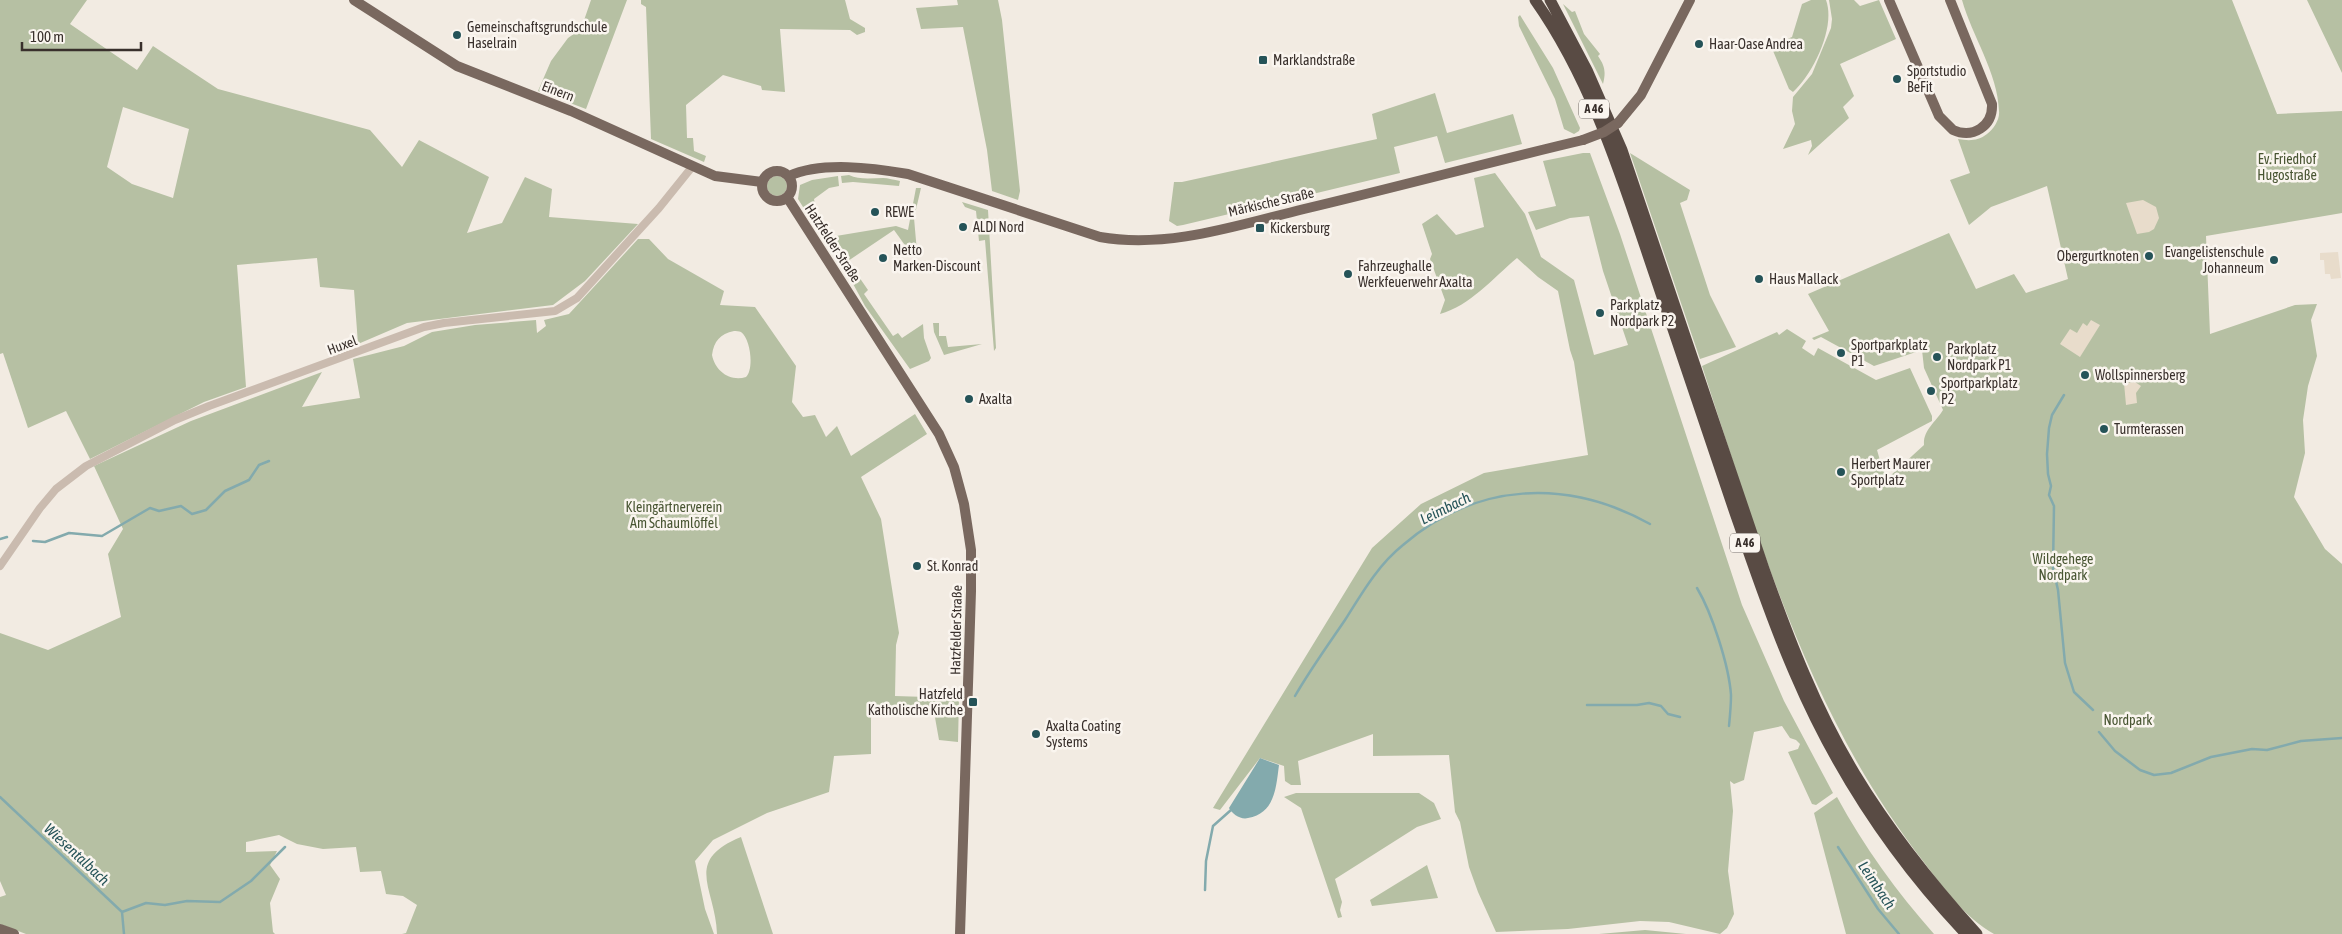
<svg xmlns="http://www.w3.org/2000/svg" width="2342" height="934" font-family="'Asap Condensed',sans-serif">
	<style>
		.green { fill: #b6c0a3; fill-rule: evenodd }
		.plaza { fill: #e8dccb }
		.water { fill: #83aaad }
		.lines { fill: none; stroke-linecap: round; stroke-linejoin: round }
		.stream { stroke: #83aaad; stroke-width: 2.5 }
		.minor { stroke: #cabbaf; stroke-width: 8 }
		.major { stroke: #79685f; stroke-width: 10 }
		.highway { stroke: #594b44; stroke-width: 11 }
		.major-bridge { stroke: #79685f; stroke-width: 10 }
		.poi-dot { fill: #255358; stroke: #faf5ef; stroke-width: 2 }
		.labels { text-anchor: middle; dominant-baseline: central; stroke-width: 5; stroke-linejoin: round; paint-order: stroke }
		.shield { fill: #faf5ef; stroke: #736b66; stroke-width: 1 }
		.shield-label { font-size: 12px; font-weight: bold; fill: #39302c }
		.poi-label { font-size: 14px; fill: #39302c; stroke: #faf5ef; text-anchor: start }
		.street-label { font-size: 14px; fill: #39302c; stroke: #faf5ef }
		.park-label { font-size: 14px; fill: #485532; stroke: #faf5ef }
		.water-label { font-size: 15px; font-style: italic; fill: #255358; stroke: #faf5ef }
	</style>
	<rect width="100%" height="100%" fill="#f2ebe2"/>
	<!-- green -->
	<path class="green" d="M 0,0 L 87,0 L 70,24 L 137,70 L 153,46 L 218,89 L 370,130 L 402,167 L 419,140 L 489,177 L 467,233 L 502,223 L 525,177 L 552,189 L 549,217 L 638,224 L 585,281 L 553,305 L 407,323 L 358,344 L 354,290 L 320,287 L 317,258 L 237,265 L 246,387 L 204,402 L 90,459 L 66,411 L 28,428 L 3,353 L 0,354 ZM 123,107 L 189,129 L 173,198 L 132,184 L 107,167 Z
		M 591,0 L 627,0 L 586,109 L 538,91 L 551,61 L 568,38 L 581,29 Z
		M 641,0 L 845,0 L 850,19 L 865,28 L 865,32 L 857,35 L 850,30 L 780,29 L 785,92 L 762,90 L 761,86 L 723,75 L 686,105 L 687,138 L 693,138 L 694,151 L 706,156 L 704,162 L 651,139 L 646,7 L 641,4 Z
		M 957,0 L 998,0 L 1002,20 L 1020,191 L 1018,200 L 992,191 L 987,150 L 963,27 L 921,29 L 916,8 L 958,5 Z
		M 1811,0 L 1826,0 C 1836,27 1813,74 1793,92 L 1789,89 L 1771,46 L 1792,37 L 1802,4 Z
		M 1829,0 L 1854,0 L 1860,6 L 1879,0 L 1896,39 L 1840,64 L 1854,96 L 1843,107 L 1849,118 L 1808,155 L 1812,146 L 1811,140 L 1783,149 L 1795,124 L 1792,111 L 1793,97 L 1812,74 L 1831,28 L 1832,19 Z
		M 1962,0 L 2232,0 L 2277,114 L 2342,111 L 2342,213 L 2206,236 L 2210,334 L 2295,305 L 2317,304 L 2311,320 L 2317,356 L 2308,386 L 2303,420 L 2305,453 L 2294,497 L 2325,549 L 2342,564 L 2342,934 L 1994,934 C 1965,918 1943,887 1923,861 C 1808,713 1759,541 1702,366 L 1777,332 L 1779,335 L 1787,329 L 1806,341 L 1802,348 L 1814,356 L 1818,348 L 1876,380 L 1910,368 L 1932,416 L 1932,421 L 1877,450 L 1881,464 L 1879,466 L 1889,477 L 1924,445 C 1923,430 1935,423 1943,410 L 1924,368 L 1922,350 L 1874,366 L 1821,337 L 1814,340 L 1812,338 L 1829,331 L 1808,294 L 1949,233 L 1976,289 L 2014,274 L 2026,293 L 2068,279 L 2047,186 L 1991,207 L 1969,225 L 1950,180 L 1970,173 L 1958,139 C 1969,141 1978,141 1987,134 C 1994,129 2000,119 1999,111 C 1998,73 1972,36 1962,0 Z
		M 2307,0 L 2342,0 L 2342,73 Z
		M 1563,4 L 1572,12 L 1575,11 L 1584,34 L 1600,54 L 1598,56 C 1605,66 1606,72 1603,84 Z
		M 1520,15 L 1553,68 L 1580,128 L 1579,131 L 1574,134 L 1564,129 L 1555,99 L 1519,26 L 1518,17 Z
		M 1435,93 L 1447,133 L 1513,114 L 1522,144 L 1445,163 L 1437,136 L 1394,147 L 1400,173 L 1183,225 L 1177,226 L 1169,221 L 1174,182 L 1182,182 L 1377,139 L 1372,114 Z
		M 1583,153 L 1590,153 L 1620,234 L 1742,605 L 1784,701 L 1833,793 L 1816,805 L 1812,804 L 1788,752 L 1798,749 L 1800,744 L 1796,740 L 1790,738 L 1782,726 L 1754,732 L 1744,780 L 1734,784 L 1730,781 L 1733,811 L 1728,871 L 1734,914 L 1727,928 L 1720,934 L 1669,922 L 1640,921 L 1568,929 L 1496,932 L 1478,892 L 1469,867 L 1460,822 L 1455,812 L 1449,755 L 1373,756 L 1373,734 L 1298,761 L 1301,785 L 1291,785 L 1285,781 L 1284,766 L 1260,758 L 1220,810 L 1213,808 L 1372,548 L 1421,504 L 1484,473 L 1588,455 L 1574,362 L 1570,350 L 1558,291 L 1538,277 L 1517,258 C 1493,278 1470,306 1440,314 L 1445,300 L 1430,259 L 1432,254 L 1422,224 L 1437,214 L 1456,235 L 1484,227 L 1474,178 L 1495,173 L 1525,214 L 1541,257 L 1574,280 L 1594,355 L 1628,345 L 1603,271 L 1589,216 L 1570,218 L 1536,230 L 1528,212 L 1556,206 L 1543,161 Z
		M 1630,153 L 1690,190 L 1687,200 L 1680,203 L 1710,295 L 1736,347 L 1700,359 Z
		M 849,175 C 859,180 872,178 883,178 C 888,178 894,180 900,181 L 899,186 L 853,182 L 842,183 L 841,176 Z
		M 838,176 L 839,186 L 829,188 L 814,199 L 819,229 L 817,229 L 798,199 L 800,185 L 812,180 Z
		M767 186a10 10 0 1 1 20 0a10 10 0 1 1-20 0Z
		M 916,188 L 921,188 L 914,218 L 917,252 L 912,255 L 894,230 L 848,261 L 868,290 L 864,294 L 893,336 L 898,333 L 902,338 L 923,324 L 924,338 L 931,358 L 929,361 L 910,369 L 865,306 L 844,267 L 824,238 L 896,226 L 908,230 Z
		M 962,202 L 988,210 L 996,348 L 994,351 L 985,240 L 979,241 L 976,211 L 965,207 Z
		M 638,239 L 649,239 L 668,259 L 724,291 L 720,305 L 755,307 L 796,366 L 792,402 L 803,417 L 815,415 L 826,437 L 837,426 L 851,456 L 915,414 L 927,434 L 861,477 L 881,519 L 899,633 L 896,645 L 895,696 L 959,698 L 958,742 L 939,740 L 934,712 L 894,711 L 871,717 L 871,754 L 834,756 L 829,792 L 767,813 L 713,840 L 695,861 L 705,909 L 714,934 L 402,934 L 406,933 L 417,905 L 403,896 L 386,894 L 381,871 L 360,872 L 356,847 L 323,849 L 297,844 L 279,835 L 246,842 L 246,852 L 277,851 L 270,865 L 280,879 L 270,903 L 273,932 L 275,934 L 26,934 L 0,924 L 0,897 L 6,895 L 0,881 L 0,633 L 48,650 L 121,617 L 108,554 L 123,529 L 94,466 L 191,421 L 322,372 L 302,407 L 360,398 L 353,359 L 404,346 L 432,332 L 475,325 L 536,320 L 537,333 L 546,326 L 544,320 L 569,314 ZM 734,331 C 736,331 739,331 741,332 C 751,339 754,370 746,377 C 730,382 715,371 712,355 C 714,341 720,334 734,331 Z
		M 933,323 L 939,323 L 939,336 L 946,336 L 948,347 L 982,344 L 944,355 L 934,332 Z
		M 1296,793 L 1419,793 L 1434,803 L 1441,819 L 1417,827 L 1335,879 L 1342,902 L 1340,910 L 1342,917 L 1338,918 L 1301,808 L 1284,797 Z
		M 1837,797 C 1864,847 1897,892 1934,934 L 1846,934 L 1814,813 Z
		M 741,837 L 773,934 L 717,934 C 716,889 682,861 741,837 Z
		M 1427,865 L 1438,898 L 1372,906 L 1370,900 Z
		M 1645,930 L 1686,934 L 1599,934 Z"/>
	<!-- plaza -->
	<path class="plaza" d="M 2143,200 L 2156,207 L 2159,218 L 2154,229 L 2149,232 L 2137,234 L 2126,203 Z
		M 2338,252 L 2341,278 L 2331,279 L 2330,274 L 2325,274 L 2324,260 L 2320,260 L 2320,253 Z
		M 2091,320 L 2100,325 L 2080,357 L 2060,344 L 2070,329 L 2077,333 L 2083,323 L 2087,326 Z
		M 2135,382 L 2141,386 L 2136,393 L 2137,403 L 2126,405 L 2124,383 Z"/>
	<!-- water -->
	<path class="water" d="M 1260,758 L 1279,765 C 1276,788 1275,813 1248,818 C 1241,820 1232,814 1229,808 Z"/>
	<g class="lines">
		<!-- stream -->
		<path class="stream" d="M 2064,395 L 2052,415 L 2049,428 L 2047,454 L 2048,474 L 2051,486 L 2049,495 L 2054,506 L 2053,568 L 2058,590 L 2065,663 L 2074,692 L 2093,710
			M 0,539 L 7,537
			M 33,541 L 45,542 L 69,533 L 102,536 L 150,508 L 159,511 L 181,506 L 192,514 L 206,510 L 225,491 L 249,480 L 259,465 L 269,461
			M 1697,588 C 1712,613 1729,666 1731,695 C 1731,705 1730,716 1729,726
			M 1295,696 C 1310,670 1328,645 1345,620 C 1362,593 1378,565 1403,545 C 1476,482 1567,478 1650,524
			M 1587,705 L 1637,705 L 1649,703 L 1661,706 L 1668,714 L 1680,717
			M 2099,732 L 2115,751 L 2140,770 L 2154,775 L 2171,773 L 2211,757 L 2252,749 L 2267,750 L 2301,741 L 2342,738
			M 0,797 L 122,912 L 124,934
			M 1838,847 L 1878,909 L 1899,934
			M 1205,890 L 1206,861 L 1213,826 L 1231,810
			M 122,912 L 146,903 L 165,905 L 187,901 L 220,902 L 251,881 L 285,847"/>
		<!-- minor -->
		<path class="minor" d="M 0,566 L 40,508 L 56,489 L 86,466 L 175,420 L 209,406 L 424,327 L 444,323 L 555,311 L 577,298 L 659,208 L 692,167"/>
		<!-- major -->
		<path class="major" d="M 354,0 L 457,66 L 571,111 L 715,176 L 762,182
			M 1889,0 L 1939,116 L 1953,130 C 1973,139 1993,126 1992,104 L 1950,0
			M 1618,123 L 1641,95 L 1690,0
			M762 186a15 15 0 1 1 30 0a15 15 0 1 1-30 0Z
			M 789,176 C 822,161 873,168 908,174 L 1100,237 C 1168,249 1238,225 1304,209 C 1397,187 1490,162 1583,140
			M 787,197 L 939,434 L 954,467 L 964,504 L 971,550 L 971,591 L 960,934
			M 0,929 L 14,934"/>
		<!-- highway -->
		<path class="highway" d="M 1535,0 C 1593,82 1623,182 1655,276 C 1682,355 1708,434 1735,513 C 1754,567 1772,622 1795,674 C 1836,770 1895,859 1966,934
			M 1550,0 L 1587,70 L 1622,150 L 1764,569 C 1789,639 1816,710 1855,774 C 1890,832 1932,884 1977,934"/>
		<!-- major-bridge -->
		<path class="major-bridge" d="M 1583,140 L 1604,132 L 1618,123"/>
	</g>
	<!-- markers -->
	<g class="poi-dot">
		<circle cx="457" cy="35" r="5"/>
		<circle cx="1699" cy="44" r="5"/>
		<rect x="1258" y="55" width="10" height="10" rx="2.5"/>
		<circle cx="1897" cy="79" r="5"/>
		<circle cx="875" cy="212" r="5"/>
		<circle cx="963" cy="227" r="5"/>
		<rect x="1255" y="223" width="10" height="10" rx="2.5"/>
		<circle cx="2149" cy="256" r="5"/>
		<circle cx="883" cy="258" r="5"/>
		<circle cx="2274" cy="260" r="5"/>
		<circle cx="1348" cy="274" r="5"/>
		<circle cx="1759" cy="279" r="5"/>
		<circle cx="1600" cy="313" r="5"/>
		<circle cx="1841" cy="353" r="5"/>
		<circle cx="1937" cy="357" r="5"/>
		<circle cx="2085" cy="375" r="5"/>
		<circle cx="1931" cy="391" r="5"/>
		<circle cx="969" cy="399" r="5"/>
		<circle cx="2104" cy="429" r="5"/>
		<circle cx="1841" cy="472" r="5"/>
		<circle cx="917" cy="566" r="5"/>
		<rect x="968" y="697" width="10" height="10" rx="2.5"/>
		<circle cx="1036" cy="734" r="5"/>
	</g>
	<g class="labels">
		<!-- shield labels -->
		<g class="shield">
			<rect x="1579" y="99.5" width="30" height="19" rx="4"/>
			<rect x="1730" y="533.5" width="30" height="19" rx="4"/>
		</g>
		<g class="shield-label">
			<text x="1594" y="109">A 46</text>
			<text x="1745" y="543">A 46</text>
		</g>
		<!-- poi labels -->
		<g class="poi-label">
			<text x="467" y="27">Gemeinschaftsgrundschule<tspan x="467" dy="16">Haselrain</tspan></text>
			<text x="1709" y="44">Haar-Oase Andrea</text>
			<text x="1273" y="60">Marklandstraße</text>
			<text x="1907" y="71">Sportstudio<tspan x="1907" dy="16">BeFit</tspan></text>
			<text x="885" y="212">REWE</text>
			<text x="973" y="227">ALDI Nord</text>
			<text x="1270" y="228">Kickersburg</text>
			<text x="893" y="250">Netto<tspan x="893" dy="16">Marken-Discount</tspan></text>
			<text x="2264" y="252" text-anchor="end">Evangelistenschule<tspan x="2264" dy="16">Johanneum</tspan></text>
			<text x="2139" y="256" text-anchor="end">Obergurtknoten</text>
			<text x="1358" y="266">Fahrzeughalle<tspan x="1358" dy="16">Werkfeuerwehr Axalta</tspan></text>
			<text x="1769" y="279">Haus Mallack</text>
			<text x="1610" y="305">Parkplatz<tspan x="1610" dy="16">Nordpark P2</tspan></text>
			<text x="1851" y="345">Sportparkplatz<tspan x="1851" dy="16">P1</tspan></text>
			<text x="1947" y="349">Parkplatz<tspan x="1947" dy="16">Nordpark P1</tspan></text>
			<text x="2095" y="375">Wollspinnersberg</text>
			<text x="1941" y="383">Sportparkplatz<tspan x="1941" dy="16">P2</tspan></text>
			<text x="979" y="399">Axalta</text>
			<text x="2114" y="429">Turmterassen</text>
			<text x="1851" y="464">Herbert Maurer<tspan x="1851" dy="16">Sportplatz</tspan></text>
			<text x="927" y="566">St. Konrad</text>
			<text x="963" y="694" text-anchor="end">Hatzfeld<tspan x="963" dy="16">Katholische Kirche</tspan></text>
			<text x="1046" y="726">Axalta Coating<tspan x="1046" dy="16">Systems</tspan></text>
		</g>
		<!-- street labels -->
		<g class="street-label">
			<text transform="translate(558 91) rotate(21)">Einern</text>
			<text transform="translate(1271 202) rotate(-13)">Märkische Straße</text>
			<text transform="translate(833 243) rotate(57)">Hatzfelder Straße</text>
			<text transform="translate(342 345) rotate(-20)">Huxel</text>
			<text transform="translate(956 630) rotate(-89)">Hatzfelder Straße</text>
		</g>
		<!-- park labels -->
		<g class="park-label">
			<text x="2287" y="159">Ev. Friedhof<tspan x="2287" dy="16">Hugostraße</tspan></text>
			<text x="674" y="507">Kleingärtnerverein<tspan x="674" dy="16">Am Schaumlöffel</tspan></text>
			<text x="2063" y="559">Wildgehege<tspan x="2063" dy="16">Nordpark</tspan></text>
			<text x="2128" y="720">Nordpark</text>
		</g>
		<!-- water labels -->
		<g class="water-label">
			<text transform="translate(1445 508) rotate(-26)">Leimbach</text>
			<text transform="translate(77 854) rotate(43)">Wiesentalbach</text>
			<text transform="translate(1877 885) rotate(56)">Leimbach</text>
		</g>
	</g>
	<!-- scale -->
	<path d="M22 42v8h119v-8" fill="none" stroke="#39302c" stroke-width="2.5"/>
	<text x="30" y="42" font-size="15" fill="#39302c" stroke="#faf5ef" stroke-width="4" paint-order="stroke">100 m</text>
</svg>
